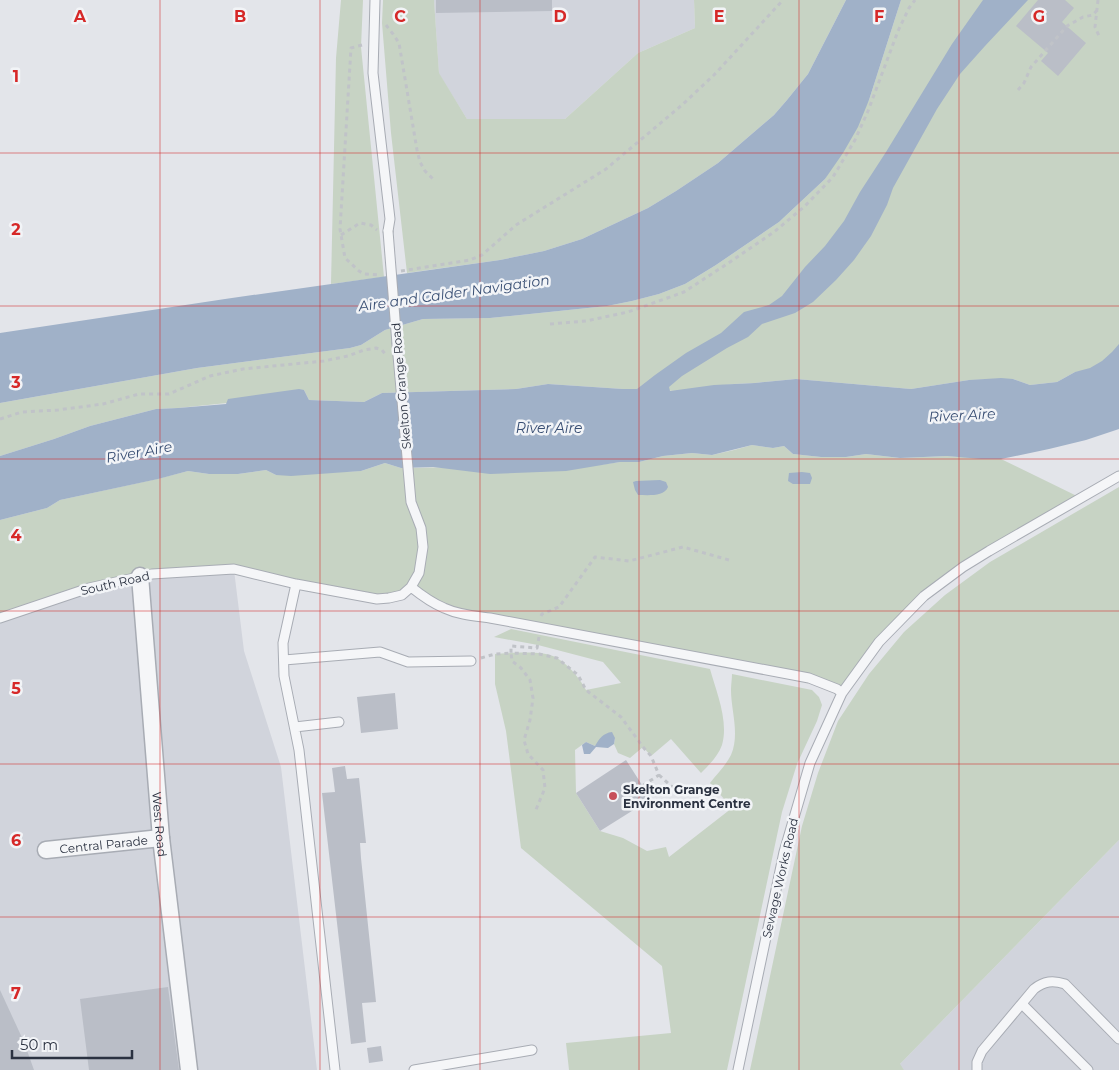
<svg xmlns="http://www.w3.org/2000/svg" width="1119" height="1070" font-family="Montserrat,sans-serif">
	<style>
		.built { fill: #d1d4dc }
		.green { fill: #c7d3c4 }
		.water { fill: #a0b1c8 }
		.building { fill: #babec7 }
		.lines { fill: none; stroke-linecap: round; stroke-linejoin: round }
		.service-casing { stroke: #a8acb4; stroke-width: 11 }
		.minor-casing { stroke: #a8acb4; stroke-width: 19 }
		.path { stroke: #c0c3c8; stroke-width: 3; stroke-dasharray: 4 4; stroke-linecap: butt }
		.service { stroke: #f5f6f8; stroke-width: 9 }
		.minor { stroke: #f5f6f8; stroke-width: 16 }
		.service-bridge-casing { stroke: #a8acb4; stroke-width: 11; stroke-linecap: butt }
		.service-bridge { stroke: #f5f6f8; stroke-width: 9 }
		.grid { fill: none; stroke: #d62828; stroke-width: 1; stroke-opacity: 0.55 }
		.poi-dot { fill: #c7505a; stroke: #f2f4f7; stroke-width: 2 }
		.labels { text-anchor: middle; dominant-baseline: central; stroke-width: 5; stroke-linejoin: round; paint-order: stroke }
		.street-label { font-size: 12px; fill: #2b3241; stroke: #f2f4f7 }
		.poi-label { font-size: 12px; font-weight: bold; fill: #2b3241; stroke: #f2f4f7; text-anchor: start }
		.water-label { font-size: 14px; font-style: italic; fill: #384e73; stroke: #f2f4f7 }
		.grid-label { font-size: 16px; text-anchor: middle; font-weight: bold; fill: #d62828; stroke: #f2f4f7; stroke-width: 5; stroke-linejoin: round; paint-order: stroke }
	</style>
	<rect width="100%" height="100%" fill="#e3e5ea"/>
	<!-- built -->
	<path class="built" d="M 434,0 L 694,0 L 695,28 L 638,53 L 565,119 L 467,119 L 439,74 Z
		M 162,565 L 234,570 L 244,651 L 281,767 L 317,1070 L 0,1070 L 0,609 Z
		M 1119,840 L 1119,1070 L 904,1070 L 899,1065 Z"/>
	<!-- green -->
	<path class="green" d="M 341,0 L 363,0 L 361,47 L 384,277 L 331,284 L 336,58 Z
		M 383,0 L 434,0 L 439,73 L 467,119 L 565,119 L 638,53 L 695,28 L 694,0 L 846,0 L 808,74 L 787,100 L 774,115 L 718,163 L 676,191 L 648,208 L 582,239 L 544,251 L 500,260 L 407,273 L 391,133 L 382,23 Z
		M 901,0 L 1119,0 L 1119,369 L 1075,372 L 1057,382 L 1030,385 L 1013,379 L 969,380 L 911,389 L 796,379 L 755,383 L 734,384 L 678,391 L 623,389 L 548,384 L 516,389 L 382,393 L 364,402 L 309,400 L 304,390 L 227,403 L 178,408 L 156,409 L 90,426 L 54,439 L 0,456 L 0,403 L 197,368 L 350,348 L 361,345 L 385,330 L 423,319 L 490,318 L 607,306 L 632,301 L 659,294 L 685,284 L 716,265 L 779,222 L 825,179 L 869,100 Z
		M 752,445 L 773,448 L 784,446 L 793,454 L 821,457 L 846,457 L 866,454 L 900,458 L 947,456 L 1001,459 L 1081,498 L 963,567 L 879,642 L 842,693 L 809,678 L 457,613 L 411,587 L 389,598 L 234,569 L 152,574 L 0,618 L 0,520 L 47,508 L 60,500 L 157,479 L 188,471 L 209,474 L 238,474 L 266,470 L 276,475 L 361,471 L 385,463 L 401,468 L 599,465 L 620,462 L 639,462 L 663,456 L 692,453 L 712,455 L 734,450 Z
		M 1119,487 L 1119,840 L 900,1064 L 904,1070 L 750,1070 L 802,826 L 818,773 L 838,721 L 869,674 L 904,632 L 945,595 L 990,562 Z
		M 511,629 L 710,669 C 716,691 729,721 722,745 C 718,756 709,765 701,773 L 671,739 L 651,756 L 643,747 L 630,758 L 618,753 L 614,744 L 615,738 L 595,746 L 586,742 L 575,750 L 576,793 L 600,831 L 623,838 L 647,851 L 666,847 L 669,857 L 732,808 L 710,783 C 717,774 726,765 731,755 C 740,734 731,711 731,690 C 731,684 732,679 732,674 L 812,690 L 819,697 L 822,705 L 817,721 L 797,764 L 782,812 L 727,1070 L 569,1070 L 566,1043 L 671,1033 L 662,966 L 521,848 L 506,731 L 495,684 L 495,654 C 511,653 544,650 557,658 C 569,665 580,679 586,690 L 621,683 L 603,662 L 538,645 L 494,637 Z"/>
	<!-- water -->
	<path class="water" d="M 846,0 L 901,0 L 869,100 L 858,127 L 843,153 L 825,179 L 779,222 L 716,265 L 685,284 L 659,294 L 632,301 L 607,306 L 490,318 L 423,319 L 385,330 L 361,345 L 350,348 L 197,368 L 0,403 L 0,333 L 225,299 L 500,260 L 544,251 L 582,239 L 648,208 L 676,191 L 718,163 L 774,115 L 787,100 L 808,74 Z
		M 983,0 L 1028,0 L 985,46 L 960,74 L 937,109 L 893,188 L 887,205 L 871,236 L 854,260 L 836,280 L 813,302 L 795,313 L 762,324 L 748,337 L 727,348 L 682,376 L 669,387 L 670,391 L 714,385 L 755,383 L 796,379 L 911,389 L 969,380 L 1001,378 L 1013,379 L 1030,385 L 1057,382 L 1075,372 L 1090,368 L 1102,361 L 1112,352 L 1119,344 L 1119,429 L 1086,440 L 1049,449 L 1001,459 L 981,459 L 947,456 L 900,458 L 866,454 L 846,457 L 821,457 L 793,454 L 784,446 L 773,448 L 752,445 L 712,455 L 692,453 L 663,456 L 639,462 L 620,462 L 566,471 L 490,474 L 433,467 L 401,468 L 385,463 L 361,471 L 291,476 L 276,475 L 266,470 L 238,474 L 209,474 L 188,471 L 158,479 L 60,500 L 47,508 L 0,520 L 0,456 L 54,439 L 90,426 L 156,409 L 178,408 L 226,404 L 228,399 L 299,389 L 304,390 L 309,400 L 364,402 L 382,393 L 516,389 L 548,384 L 623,389 L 637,389 L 655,375 L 686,353 L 721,333 L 744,312 L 769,305 L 782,296 L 805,267 L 825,246 L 844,221 L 860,192 L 886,152 L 952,44 Z
		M 802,472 L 810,473 L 812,478 L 810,484 L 793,484 L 788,481 L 789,473 Z
		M 660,480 L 666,482 L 668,487 C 664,497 648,495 638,495 L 635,490 L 633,482 L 636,481 Z
		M 612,732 L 615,738 L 614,744 L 608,748 L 596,747 L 590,754 L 584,754 L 582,745 L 586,742 L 595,746 C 599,739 603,733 612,732 Z"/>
	<!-- building -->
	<path class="building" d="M 436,0 L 552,0 L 552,11 L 436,13 Z
		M 1038,0 L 1065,0 L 1074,8 L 1062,22 L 1086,43 L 1058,76 L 1041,61 L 1048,53 L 1016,26 Z
		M 395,693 L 398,729 L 361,733 L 357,697 Z
		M 626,760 L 651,799 L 600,831 L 576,793 Z
		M 345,766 L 347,779 L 359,778 L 366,843 L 360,843 L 361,858 L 376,1002 L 362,1003 L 366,1042 L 351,1044 L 322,793 L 335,792 L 332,768 Z
		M 168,987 L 179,1070 L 89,1070 L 80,999 Z
		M 0,990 L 24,1042 L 34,1070 L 0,1070 Z
		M 381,1046 L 383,1061 L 369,1063 L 367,1048 Z"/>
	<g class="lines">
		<defs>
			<path id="service" d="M 375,0 L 373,73 L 390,219 L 388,231
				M 296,584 L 283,643 L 284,676 L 299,750 L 335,1070
				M 411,587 C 421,595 432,603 444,608 C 459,615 475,616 490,618 L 809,678 L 837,689 L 842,693
				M 0,618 L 89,588 L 152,574 L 234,569 L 296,584 L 377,599 L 389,598 L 402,595 L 411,587 L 419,573 L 423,547 L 421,528 L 411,502 L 397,344
				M 284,660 L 380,652 L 408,662 L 471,661
				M 295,727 L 339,722
				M 1022,1004 L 1088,1070
				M 414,1070 L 532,1050
				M 738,1070 L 784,852 L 810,763 L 842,693 L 879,642 L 924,596 L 963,567 L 989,551 L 1119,476
				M 977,1070 L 977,1062 L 982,1051 L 1034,989 C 1044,981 1053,980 1065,984 L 1119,1039"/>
			<g id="minor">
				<path id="s1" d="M 140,576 L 161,838 L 189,1070"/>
				<path id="s2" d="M 46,850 L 161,838"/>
			</g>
		</defs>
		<!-- service casing -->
		<use href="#service" class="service-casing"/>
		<!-- minor casing -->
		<use href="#minor" class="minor-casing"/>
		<!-- path -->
		<path class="path" d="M 1098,0 L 1095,27 L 1100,38
			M 386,25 L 393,34 L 399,43 L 417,150 L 420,162 L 425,171 L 434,180
			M 362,45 L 351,48 L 340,229 L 345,258 L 359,271 L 364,274 L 380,275
			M 1018,90 L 1024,83 L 1031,67 L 1067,26 L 1083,17 L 1093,15 L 1098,9
			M 341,235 L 360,223 L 371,225 L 377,230
			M 401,271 L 470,260 L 482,255 L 516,225 L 606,169 L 682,105 L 714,75 L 783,0
			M 550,324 L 586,321 L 628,312 L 684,292 L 730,262 L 774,232 L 805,206 L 833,177 L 855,140 L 868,111 L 898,31 L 909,8 L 915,0
			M 0,419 L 22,412 L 58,410 L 103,404 L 139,394 L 169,394 L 210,376 L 243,369 L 324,361 L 348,356 L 364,350 L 376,348 L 382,350 L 386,355
			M 541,616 L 542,614 L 559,607 L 595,557 L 629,561 L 683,547 L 729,560
			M 539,637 L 537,648 L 511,646 L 511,653 L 539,654 L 557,658 L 578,675 L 586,690 L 621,717 L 643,747 L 651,756 L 659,775 L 642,786
			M 481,658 L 495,654 L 511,653 L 512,661 L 521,668 L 530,680 L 533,698 L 530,720 L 524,740 L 528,754 L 543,770 L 545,788 L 535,812
			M 659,775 L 680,794"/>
		<!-- service -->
		<use href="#service" class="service"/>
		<!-- minor -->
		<use href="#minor" class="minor"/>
		<defs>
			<path id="service-bridge" d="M 388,231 L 397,344"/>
		</defs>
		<!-- service-bridge casing -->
		<use href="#service-bridge" class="service-bridge-casing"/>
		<!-- service-bridge -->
		<use href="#service-bridge" class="service-bridge"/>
	</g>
	<!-- grid -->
	<path class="grid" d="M 160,0 L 160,1070M 320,0 L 320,1070M 480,0 L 480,1070M 639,0 L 639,1070M 799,0 L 799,1070M 959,0 L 959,1070M 0,153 L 1119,153M 0,306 L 1119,306M 0,459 L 1119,459M 0,611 L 1119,611M 0,764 L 1119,764M 0,917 L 1119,917"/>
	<!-- markers -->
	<circle class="poi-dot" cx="613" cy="796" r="5"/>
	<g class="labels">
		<!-- street labels -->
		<g class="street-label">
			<text transform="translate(401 386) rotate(-95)">Skelton Grange Road</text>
			<text transform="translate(115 583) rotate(-13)">South Road</text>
			<text stroke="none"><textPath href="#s1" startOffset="249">West Road</textPath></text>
			<text stroke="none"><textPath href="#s2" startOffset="58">Central Parade</textPath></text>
			<text transform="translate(780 878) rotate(-77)">Sewage Works Road</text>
		</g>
		<!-- poi labels -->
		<g class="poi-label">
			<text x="623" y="789">Skelton Grange<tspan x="623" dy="14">Environment Centre</tspan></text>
		</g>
		<!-- water labels -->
		<g class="water-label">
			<text transform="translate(454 293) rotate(-8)">Aire and Calder Navigation</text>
			<text transform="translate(962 415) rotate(-3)">River Aire</text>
			<text x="549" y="428">River Aire</text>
			<text transform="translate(139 452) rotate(-10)">River Aire</text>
		</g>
	</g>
	<g class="grid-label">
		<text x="80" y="22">A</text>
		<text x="240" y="22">B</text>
		<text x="400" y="22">C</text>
		<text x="560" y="22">D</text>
		<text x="719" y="22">E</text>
		<text x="879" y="22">F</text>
		<text x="1039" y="22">G</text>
		<text x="16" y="82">1</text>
		<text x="16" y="235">2</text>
		<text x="16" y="388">3</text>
		<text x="16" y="541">4</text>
		<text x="16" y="694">5</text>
		<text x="16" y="846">6</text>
		<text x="16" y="999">7</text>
	</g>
	<!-- scale -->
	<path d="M12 1050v8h120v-8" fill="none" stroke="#2b3241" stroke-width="2.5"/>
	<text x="20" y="1050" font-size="15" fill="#2b3241" stroke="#f2f4f7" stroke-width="4" paint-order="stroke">50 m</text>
</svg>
